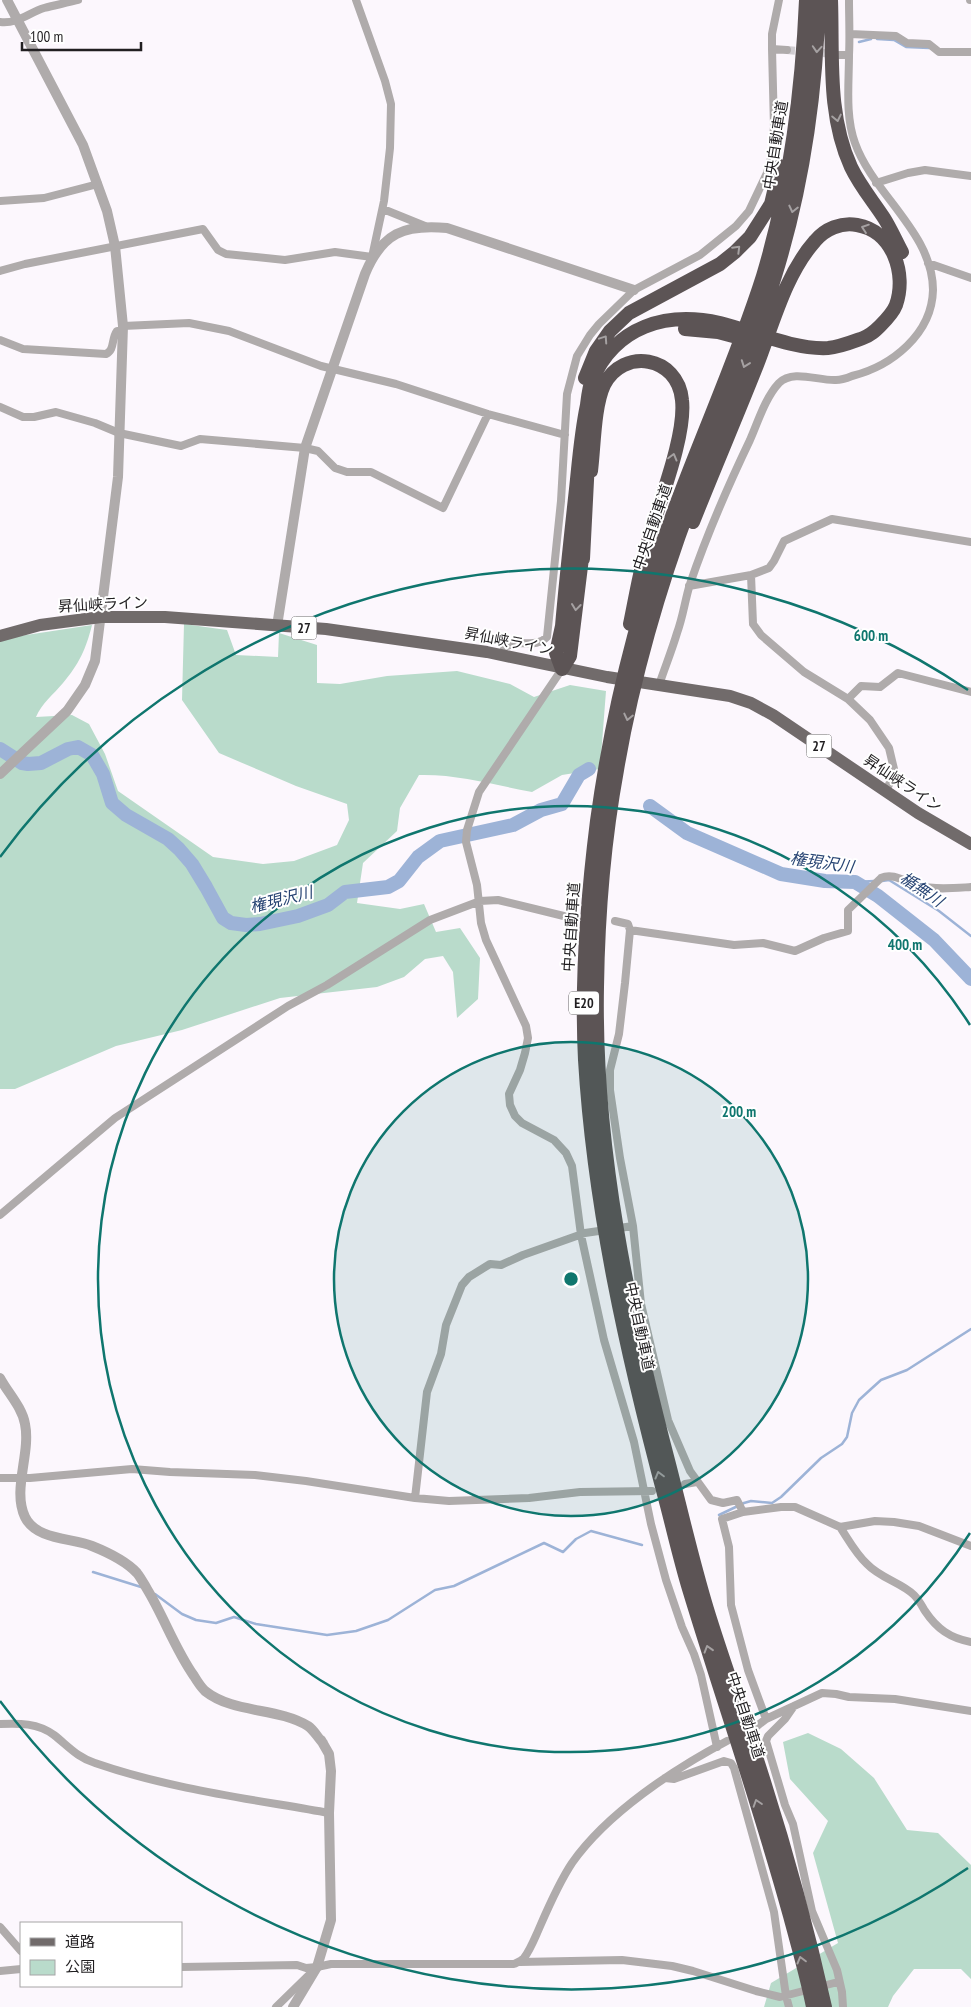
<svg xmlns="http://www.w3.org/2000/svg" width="971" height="2007" font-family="'PT Sans Narrow','Noto Sans JP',sans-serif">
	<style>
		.green { fill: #b9dbcb }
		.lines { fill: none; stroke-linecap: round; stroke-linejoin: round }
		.stream { stroke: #9db3d7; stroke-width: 2.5 }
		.river { stroke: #9db3d7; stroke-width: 14 }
		.minor-tunnel { stroke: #d0ccd1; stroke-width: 8; stroke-dasharray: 8 4; stroke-linecap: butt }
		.minor { stroke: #afabab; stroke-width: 8 }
		.tertiary { stroke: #afabab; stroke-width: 10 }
		.primary { stroke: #716b6b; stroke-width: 12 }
		.motorway { stroke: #5c5455; stroke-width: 14 }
		.oneway { stroke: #a5a1a2 }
		.ring { fill: none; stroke: #0f766e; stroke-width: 2.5 }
		.labels { text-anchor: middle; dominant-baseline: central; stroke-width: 4; stroke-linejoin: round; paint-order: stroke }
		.shield { fill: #fff; stroke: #646264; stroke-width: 1 }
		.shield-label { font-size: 14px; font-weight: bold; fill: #211f21 }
		.street-label { font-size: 15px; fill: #211f21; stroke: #fff }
		.water-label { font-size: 16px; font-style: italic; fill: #274473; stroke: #fff }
		.centre { fill: #0f766e; stroke: #fff; stroke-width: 2.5 }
		.ring-label { font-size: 15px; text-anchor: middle; font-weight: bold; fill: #0f766e; stroke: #fff; stroke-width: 4; stroke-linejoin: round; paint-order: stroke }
	</style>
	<rect width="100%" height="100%" fill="#fcf7fd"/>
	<!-- green -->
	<path class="green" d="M 184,624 L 227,630 L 236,655 L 278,657 L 279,633 L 317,645 L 317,683 L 340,684 L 387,676 L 457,671 L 510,684 L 534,697 L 570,685 L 606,691 L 600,769 L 562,775 L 532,792 C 494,785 458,774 419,775 L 400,808 L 397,831 L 363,863 L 357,903 L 400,909 L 424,904 L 436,932 L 460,928 L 480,958 L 478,999 L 457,1018 L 453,972 L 443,956 L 425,959 L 404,977 L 377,987 L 280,998 L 182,1030 L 116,1046 L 15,1089 L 0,1089 L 0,639 L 92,625 C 86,649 79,664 63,683 C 53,695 42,703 36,717 L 72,715 L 89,724 L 105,754 L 118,791 L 213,857 L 263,864 L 294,861 L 337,845 L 349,820 L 347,804 L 296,786 L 219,753 L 182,700 Z
		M 808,1733 L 841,1749 L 874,1778 L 907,1830 L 938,1833 L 971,1865 L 971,1979 L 961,1969 L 914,1969 L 893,1996 L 888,2007 L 764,2007 L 771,1983 L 838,1943 L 813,1853 L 828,1821 L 790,1779 L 783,1742 Z"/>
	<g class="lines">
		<!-- stream -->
		<path class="stream" d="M 877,39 L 894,40 L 906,47 L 929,48
			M 859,42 L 871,39
			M 882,881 L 889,880 L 939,911 L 971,936
			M 855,882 L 874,881
			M 719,1515 L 744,1503 L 751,1501 L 772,1503 L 781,1497 L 821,1458 L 842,1444 L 847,1437 L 852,1413 L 859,1400 L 871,1389 L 881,1380 L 907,1370 L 971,1329
			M 93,1572 L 141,1587
			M 155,1594 L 182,1614 L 196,1620 L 216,1623 L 234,1617 L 256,1624 L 327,1635 L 356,1631 L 388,1620 L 435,1590 L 454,1586 L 544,1543 L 563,1552 L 576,1539 L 591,1531 L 642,1545"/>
		<!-- river -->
		<path class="river" d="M 0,749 L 22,763 L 28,764 L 41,763 L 68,749 L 78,747 L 92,755 L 103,774 L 112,803 L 126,815 L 168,839 L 179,849 L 192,864 L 206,887 L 223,918 L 231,923 L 246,925 L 260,924 L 298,916 L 328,905 L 345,892 L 388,887 L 399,881 L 418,857 L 440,841 L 513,825 L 541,810 L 562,804 L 579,775 L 589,769
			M 650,806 L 687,833 L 781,874 L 825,881 L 855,882 L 878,896 L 934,940 L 971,979"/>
		<!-- minor-tunnel -->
		<path class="minor-tunnel" d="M 787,50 L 835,54"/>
		<!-- minor -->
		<path class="minor" d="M 970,0 L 971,0
			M 0,22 C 18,24 28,13 44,8 C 55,5 67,3 78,0
			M 850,34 L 896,36 L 907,43 L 929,44 L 939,52 L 971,52
			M 772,49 L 772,34 L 779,0
			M 839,55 L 849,55
			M 876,183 L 908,173 L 925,170 L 971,176
			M 0,201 L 44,198 L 98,184
			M 383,209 L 425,226
			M 928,263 L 971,278
			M 0,271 L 25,264 L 203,229 L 218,250 L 226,254 L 285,260 L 335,252 L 372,257 L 384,201 L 390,148 L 391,104 L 385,81 L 356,0
			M 123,326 L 189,323 L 229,331 L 321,366 L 396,384 L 488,414 L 565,435
			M 0,340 L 23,349 L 106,354 C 115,350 111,339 117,331 L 123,331
			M 0,407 L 23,417 L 34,417 L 56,412 L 95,423 L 119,433 L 181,446 L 200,439 L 305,448 L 318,451 L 335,468 L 347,472 L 371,472 L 443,508 L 488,414
			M 751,575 L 753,624 L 761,635 L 804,672 L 848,699 L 870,720 L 889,748 L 894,769 L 892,778 L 886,791
			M 689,586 L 751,575 L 769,568 L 774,561 L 784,541 L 832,519 L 971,542
			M 503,655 L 504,648 C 519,637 534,650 547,637 L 561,501 L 567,394 L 577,356 L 590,335 L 599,324 L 634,290 L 700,255 L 736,226 L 749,211 L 767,173 L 771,158 L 774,127 L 772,49 L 787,50
			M 562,669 L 479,792 L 467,830 L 466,842 L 477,885 L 481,923 L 486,940 L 526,1026 L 528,1038 L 525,1053 L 520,1070 L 509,1094 L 510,1105 L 515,1116 L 522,1123 L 554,1140 L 566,1153 L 572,1166 L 581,1235 L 604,1340 L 634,1442 L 651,1524 L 666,1580 L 682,1627 L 694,1654 L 701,1675 L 717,1747
			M 659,685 C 665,667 672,650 677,633 C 683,617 685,600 690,584 C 707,534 728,486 750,440 C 758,422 765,398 779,383 C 793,369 818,381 836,380 C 841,380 847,378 852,376 C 892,366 932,334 933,290 C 933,233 873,194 855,143 C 845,116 849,83 849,55 C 850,37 849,18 849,0
			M 848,699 L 861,686 L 880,687 L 898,673 L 971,692
			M 615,921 L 628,924 L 630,930 L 625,983 L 619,1034 L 610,1070 L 610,1090 L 620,1158 L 633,1226 L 641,1304 L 668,1420 L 690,1471 L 711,1500 L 723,1503 L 737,1500 L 743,1512 L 781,1507 L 795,1507 L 840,1527 L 875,1521 L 894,1522 L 919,1526 L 971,1546
			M 630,930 L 734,945 L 763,943 L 795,951 L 824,938 L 848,931 L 848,910 L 881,878 C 894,872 906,883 919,886 C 935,890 955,888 971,887
			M 0,1215 L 115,1118 L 288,1006 L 327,985 L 430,920 L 480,901 L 498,900 L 576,919
			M 0,1478 L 30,1478 L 132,1469 L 170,1472 L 255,1475 L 306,1481 L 415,1498 L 449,1501 L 529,1498 L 580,1492 L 652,1491
			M 685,1484 L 697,1482
			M 415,1498 L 427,1392 L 441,1354 L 446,1325 L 462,1285 L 469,1277 L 490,1264 L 501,1265 L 523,1255 L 585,1233 L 633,1226
			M 743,1512 L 722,1519 L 729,1547 L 731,1605 L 748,1670 L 766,1719
			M 840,1527 C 848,1539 856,1554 867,1564 C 880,1578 902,1583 914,1595 C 919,1600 922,1606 925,1611 C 937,1629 950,1638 971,1642
			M 794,1706 L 785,1719 L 768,1736 L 766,1741 L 785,1805 L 793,1824 L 812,1911 L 837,1970 L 842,1992 L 843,2007
			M 0,1724 C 19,1723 38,1723 54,1735 C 68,1746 78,1758 95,1763 C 170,1789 251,1799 329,1813
			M 757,1726 L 766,1719 L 822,1693 L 836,1694 L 849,1697 L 895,1699 L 971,1711
			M 665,1778 L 674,1779 L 724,1761 L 731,1763 L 734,1768 L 774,1912 L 786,1996 L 789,2007
			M 0,1927 L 21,1951
			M 520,1962 L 622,1960 L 672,1966 L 693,1971 L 756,1991 L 780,1997 L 838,1982
			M 181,1967 L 297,1965 L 306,1968 L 317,1967
			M 0,1971 L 21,1969
			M 276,2007 L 317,1967 L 331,1964 L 514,1964 C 518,1962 521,1961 524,1958 C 530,1950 534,1940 538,1931 C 548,1908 558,1884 572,1863 C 607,1813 674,1769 727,1741"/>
		<!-- tertiary -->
		<path class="tertiary" d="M 277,626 L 305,448 L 365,274 C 382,233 404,224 447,228 L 634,290
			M 0,774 L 67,711 L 85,685 L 95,661 L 118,477 L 123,326 L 115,246 L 107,211 L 83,145 L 7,0
			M 0,1378 C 8,1393 22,1407 25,1424 C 31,1453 12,1490 25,1517 C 36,1540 72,1538 92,1546 C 107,1552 126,1561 137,1573 C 141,1578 144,1584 147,1589 C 164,1617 175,1649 194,1676 C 197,1681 201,1687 205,1691 C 234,1714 277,1707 308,1726 C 314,1730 318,1738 323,1743
			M 293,2007 L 317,1967 L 331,1920 L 329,1813 L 331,1771 L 329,1754 L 321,1740"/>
		<!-- primary -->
		<path class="primary" d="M 0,636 L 40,625 L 101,617 L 165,617 L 326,629 L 487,652 L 607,677 L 730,696 L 751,703 L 773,715 L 918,813 L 971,844"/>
		<!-- motorway -->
		<path class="motorway" d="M 806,0 C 802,94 790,186 763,276 C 739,352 706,425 678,500 C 639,603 612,712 597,821 C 587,900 581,981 585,1060 C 594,1209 627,1355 665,1498 C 673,1528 680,1559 689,1589 C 722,1698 760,1806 790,1916 C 798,1946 807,1976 813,2007
			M 819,0 C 816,94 803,186 775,276 C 752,352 720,425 692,500 C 660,584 632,681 617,770 C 604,841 598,915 597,987 C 594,1149 629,1312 670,1468 C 682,1515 693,1563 707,1609 C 722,1658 740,1707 756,1757 C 783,1839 806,1922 825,2007
			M 831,0 C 833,55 827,115 851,167 C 860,186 873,201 884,218 C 891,229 896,241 902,252
			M 685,329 L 718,332 L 733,336
			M 585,378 L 596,351 L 610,331 L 629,313 L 720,264 L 735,252 L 750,237 L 771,204 L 780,166
			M 591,471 C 594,448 594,406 604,385 C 623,347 678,356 682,400 C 686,435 660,500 650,535 C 641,564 636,595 630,624
			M 583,559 L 588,461
			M 562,669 L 556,653 L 562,626 C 566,580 571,535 576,489 C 579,461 581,433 587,405 C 588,397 589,387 592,380 C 616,326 666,311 720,323 C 752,331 795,350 828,348 C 840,347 852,342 863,338 C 871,335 875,331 880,326 C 886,320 893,313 896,305 C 907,274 893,231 857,225 C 841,222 825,229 815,241 C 785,275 773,324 757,365 C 736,418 714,469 693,522
			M 562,669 L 570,656 L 583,550"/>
	</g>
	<!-- one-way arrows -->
	<defs><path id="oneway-chevron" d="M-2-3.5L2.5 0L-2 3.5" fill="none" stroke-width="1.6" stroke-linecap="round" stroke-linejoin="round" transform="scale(1.25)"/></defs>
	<g class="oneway">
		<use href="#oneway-chevron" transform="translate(817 49) rotate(94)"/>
		<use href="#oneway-chevron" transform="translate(837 118) rotate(78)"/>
		<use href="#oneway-chevron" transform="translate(793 209) rotate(103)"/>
		<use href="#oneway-chevron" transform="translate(865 228) rotate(-161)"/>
		<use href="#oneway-chevron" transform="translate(737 249) rotate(-45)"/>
		<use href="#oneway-chevron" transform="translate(604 339) rotate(-56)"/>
		<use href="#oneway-chevron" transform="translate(745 364) rotate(110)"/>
		<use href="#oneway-chevron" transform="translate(673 457) rotate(-75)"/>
		<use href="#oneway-chevron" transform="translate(576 607) rotate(97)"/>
		<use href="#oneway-chevron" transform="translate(628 717) rotate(103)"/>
		<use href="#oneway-chevron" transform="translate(659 1475) rotate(-105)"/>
		<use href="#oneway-chevron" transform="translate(708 1649) rotate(-107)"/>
		<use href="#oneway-chevron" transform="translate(757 1803) rotate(-108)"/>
		<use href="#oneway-chevron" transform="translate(801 1960) rotate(-105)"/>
	</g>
	<!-- distance rings -->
	<circle cx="571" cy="1279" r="237" fill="#0f766e" fill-opacity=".12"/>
	<g class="ring">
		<circle cx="571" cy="1279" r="237"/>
		<path d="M970 1533A473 473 0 1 1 970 1025"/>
		<path d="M968 1868A710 710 0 0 1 0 1701M0 857A710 710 0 0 1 968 690"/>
	</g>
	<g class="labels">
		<!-- shield labels -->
		<g class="shield">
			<rect x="291.5" y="616.5" width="25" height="23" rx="4"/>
			<rect x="806.5" y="734.5" width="25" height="23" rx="4"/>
			<rect x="569" y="991.5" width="30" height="23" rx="4"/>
		</g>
		<g class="shield-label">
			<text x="304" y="628">27</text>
			<text x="819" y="746">27</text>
			<text x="584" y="1003">E20</text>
		</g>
		<!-- street labels -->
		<g class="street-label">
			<text transform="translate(775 145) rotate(-81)">中央自動車道</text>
			<text transform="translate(652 527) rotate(-71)">中央自動車道</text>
			<text transform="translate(103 604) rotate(-3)">昇仙峡ライン</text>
			<text transform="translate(509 641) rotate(11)">昇仙峡ライン</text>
			<text transform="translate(903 783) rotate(34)">昇仙峡ライン</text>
			<text transform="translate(571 927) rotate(-86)">中央自動車道</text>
			<text transform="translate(640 1326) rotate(78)">中央自動車道</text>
			<text transform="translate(746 1715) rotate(72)">中央自動車道</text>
		</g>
		<!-- water labels -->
		<g class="water-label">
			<text transform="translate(822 862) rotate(8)">権現沢川</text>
			<text transform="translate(922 889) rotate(34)">楯無川</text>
			<text transform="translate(281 899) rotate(-14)">権現沢川</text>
		</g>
	</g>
	<circle cx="571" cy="1279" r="8" class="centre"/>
	<g class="ring-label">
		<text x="871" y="641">600 m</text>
		<text x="905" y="950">400 m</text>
		<text x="739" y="1117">200 m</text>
	</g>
	<!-- legend -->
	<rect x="20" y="1922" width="162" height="65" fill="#ffffff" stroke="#a6a5a6"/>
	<rect x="30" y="1938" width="25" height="8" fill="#716b6b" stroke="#a6a5a6"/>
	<text x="65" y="1947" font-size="15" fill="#211f21">道路</text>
	<rect x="30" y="1960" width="25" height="15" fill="#b9dbcb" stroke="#a6a5a6"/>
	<text x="65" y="1972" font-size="15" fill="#211f21">公園</text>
	<!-- scale -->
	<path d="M22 42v8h119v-8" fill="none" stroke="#211f21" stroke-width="2.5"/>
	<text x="30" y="42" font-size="15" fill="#211f21" stroke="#ffffff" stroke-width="4" paint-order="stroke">100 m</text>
</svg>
